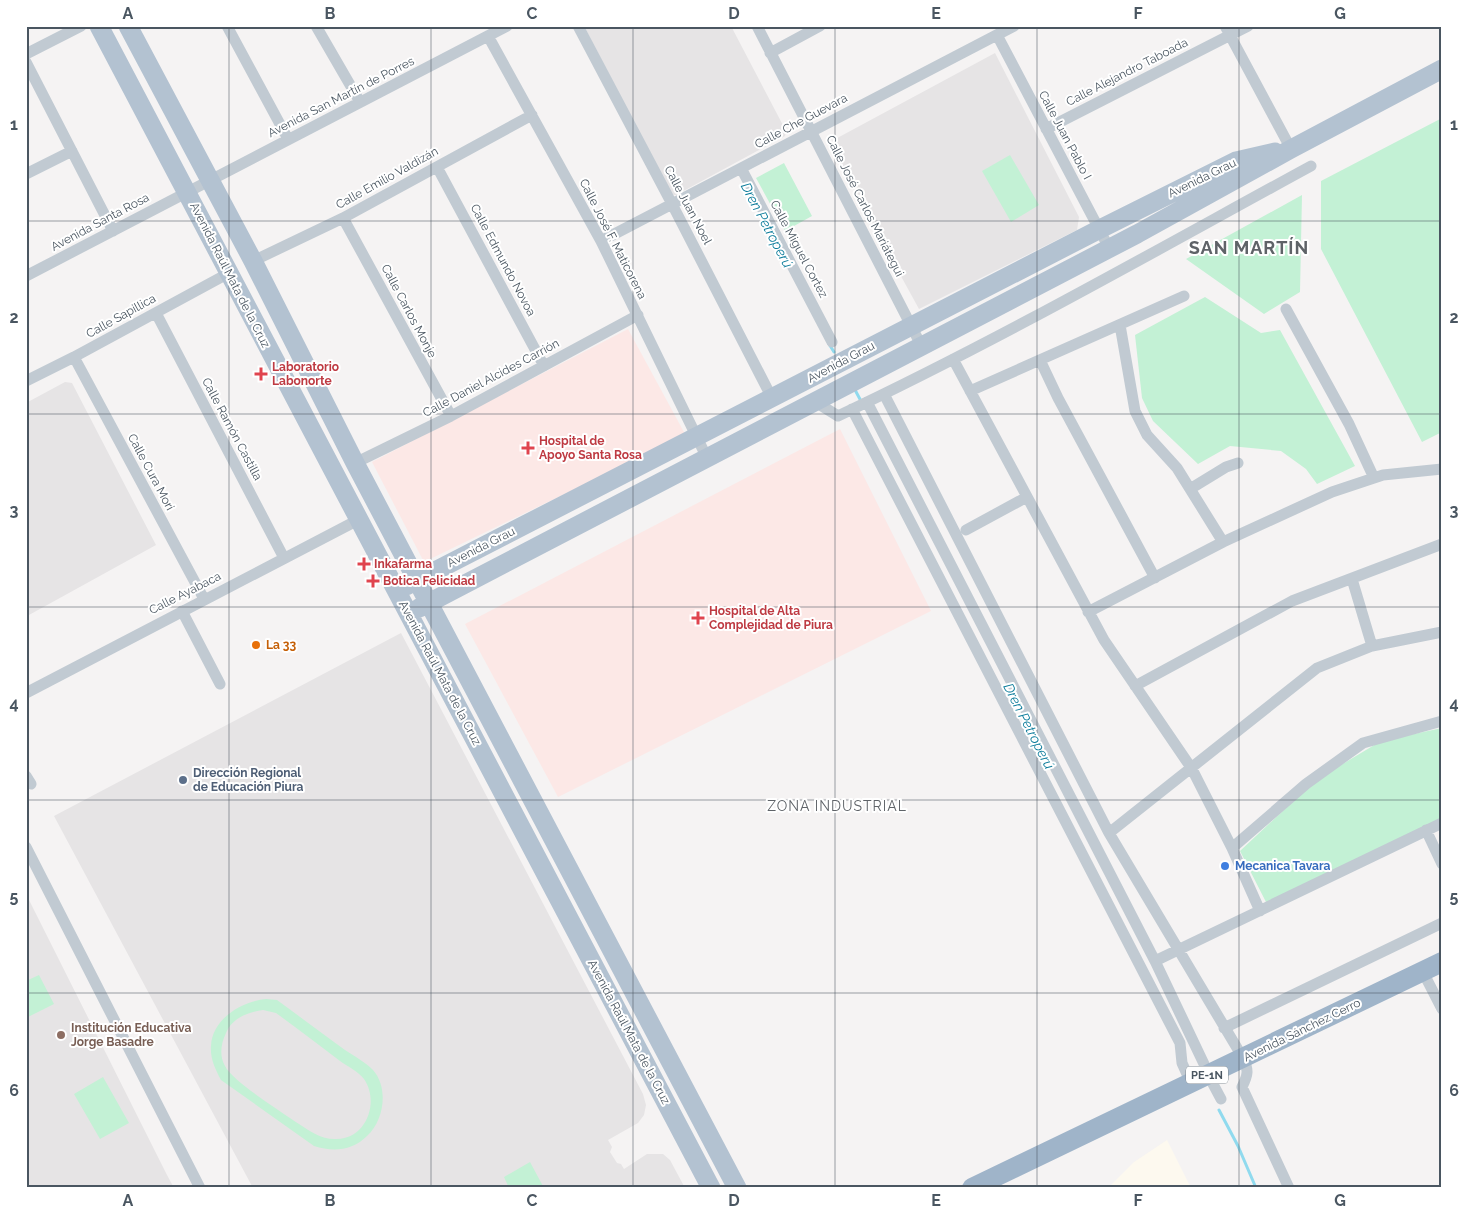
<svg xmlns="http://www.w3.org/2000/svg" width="1468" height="1214" font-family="Raleway,sans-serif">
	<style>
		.commercial { fill: #fdf9ef }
		.education { fill: #e6e4e5 }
		.medical { fill: #fce8e6 }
		.green { fill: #c3f1d5; fill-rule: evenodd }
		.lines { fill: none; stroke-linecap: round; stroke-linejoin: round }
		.stream { stroke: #90daee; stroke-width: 3 }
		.minor { stroke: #c1cad2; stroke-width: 11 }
		.primary { stroke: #b3c2d1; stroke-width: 19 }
		.trunk { stroke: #9fb4c9; stroke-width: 20 }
		.grid { fill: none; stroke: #4a5661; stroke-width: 1; stroke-opacity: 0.55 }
		.health-dot { fill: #e0444e; stroke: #fff; stroke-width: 2 }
		.food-dot { fill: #e8710a; stroke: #fff; stroke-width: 2 }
		.service-dot { fill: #5c6f8a; stroke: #fff; stroke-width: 2 }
		.shop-dot { fill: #3f7fe0; stroke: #fff; stroke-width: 2 }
		.education-dot { fill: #8d6e63; stroke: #fff; stroke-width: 2 }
		.labels { text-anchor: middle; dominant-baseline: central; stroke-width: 4; stroke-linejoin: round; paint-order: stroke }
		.shield { fill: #fff; stroke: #808990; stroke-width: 1 }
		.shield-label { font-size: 11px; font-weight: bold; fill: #4a5661 }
		.street-label { font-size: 12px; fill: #4a5661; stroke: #fff }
		.health-label { font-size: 12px; font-weight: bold; fill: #be3a42; stroke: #fff; text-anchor: start }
		.food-label { font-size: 12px; font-weight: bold; fill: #c56008; stroke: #fff; text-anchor: start }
		.service-label { font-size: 12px; font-weight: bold; fill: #4e5e75; stroke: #fff; text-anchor: start }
		.shop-label { font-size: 12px; font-weight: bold; fill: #366cbe; stroke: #fff; text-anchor: start }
		.education-label { font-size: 12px; font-weight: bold; fill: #785e54; stroke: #fff; text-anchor: start }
		.water-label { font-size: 14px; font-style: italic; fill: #0c7c9b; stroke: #fff }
		.neighbourhood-label { font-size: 14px; letter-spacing: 1px; fill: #5f6368; stroke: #fff }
		.district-label { font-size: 18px; font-weight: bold; letter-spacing: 1px; fill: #5f6368; stroke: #fff }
		.neatline { fill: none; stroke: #4a5661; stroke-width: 2 }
		.grid-label { font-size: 16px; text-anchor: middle; font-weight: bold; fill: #4a5661 }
	</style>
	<rect width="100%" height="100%" fill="#f5f3f3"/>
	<!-- commercial -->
	<path class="commercial" d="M 1167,1140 L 1191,1188 L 1108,1188 L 1134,1162 Z"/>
	<!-- education -->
	<path class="education" d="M 584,26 L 731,26 L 786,131 L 785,136 L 676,195 L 672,195 Z
		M 995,53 L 1079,217 L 1077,230 L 919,309 L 828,143 Z
		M 65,382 L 72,383 L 156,545 L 29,615 L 26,610 L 26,403 Z
		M 401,633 L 643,1094 L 646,1105 L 644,1115 L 638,1123 L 608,1140 L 612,1147 L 610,1152 L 617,1163 L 621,1164 L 624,1169 L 647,1154 L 663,1154 L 670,1160 L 685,1188 L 253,1188 L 54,816 Z
		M 26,894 L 167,1175 L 174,1188 L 26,1188 Z"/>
	<!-- medical -->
	<path class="medical" d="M 628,329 L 685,434 L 581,486 L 424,562 L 372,462 Z
		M 840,429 L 931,611 L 558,797 L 465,624 Z"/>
	<!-- green -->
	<path class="green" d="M 1442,118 L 1442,432 L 1422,442 L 1321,249 L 1321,181 Z
		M 1010,155 L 1039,205 L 1011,222 L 982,171 Z
		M 784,163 L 812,216 L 785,231 L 756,178 Z
		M 1302,195 L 1300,292 L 1264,314 L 1186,259 Z
		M 1205,297 L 1261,333 L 1280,330 L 1355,466 L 1317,484 L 1306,469 L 1281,451 L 1230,446 L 1198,464 L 1153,421 L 1142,398 L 1135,335 Z
		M 1442,728 L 1442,818 L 1267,904 L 1240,851 L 1316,780 L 1381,741 Z
		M 39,975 L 54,1004 L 26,1018 L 26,981 Z
		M 266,999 L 277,1000 C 300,1017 322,1033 345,1050 C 354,1056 365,1062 373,1070 C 389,1088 384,1121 367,1136 C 352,1151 333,1152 314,1146 L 221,1080 C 215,1069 210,1058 211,1046 C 212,1019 242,1001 266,999 ZM 263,1010 L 276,1013 C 298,1029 319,1045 340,1061 C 347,1066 359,1072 364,1079 C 380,1102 366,1139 337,1139 C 322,1140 311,1132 299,1124 C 282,1112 233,1082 225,1066 C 219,1056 221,1043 226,1033 C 232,1018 248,1012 263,1010 Z
		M 103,1077 L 129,1123 L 100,1139 L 74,1094 Z
		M 530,1162 L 544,1188 L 509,1188 L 504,1177 Z"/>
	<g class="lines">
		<!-- stream -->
		<path class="stream" d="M 829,344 L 834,352
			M 854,388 L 862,403
			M 1219,1110 L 1238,1146 L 1256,1188"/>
		<!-- minor -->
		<path class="minor" d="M 227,26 L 288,139
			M 316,26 L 360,102
			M 578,26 L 672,204 L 772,398
			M 757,26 L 921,345
			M 1225,26 L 1291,149
			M 997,35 L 1109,248
			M 488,36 L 601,241 L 707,458
			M 770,53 L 820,26
			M 26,54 L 81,26
			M 26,62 L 113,231
			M 1046,129 L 1248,26
			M 437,167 L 544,366
			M 741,168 L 832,342
			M 26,174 L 72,151
			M 343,218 L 451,416
			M 601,241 L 1014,26
			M 253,261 L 343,218 L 532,115
			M 26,276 L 507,26
			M 1286,309 L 1349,424 L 1374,478
			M 156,313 L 284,558
			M 1120,325 L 1135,411 L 1147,435 L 1177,468 L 1223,542
			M 74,357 L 204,599
			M 953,359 L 1104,640 L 1192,769 L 1232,848 L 1260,911
			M 1040,360 L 1058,398 L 1155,578
			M 26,381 L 74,357 L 229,273
			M 970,391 L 1184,296
			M 884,394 L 1109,833 L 1243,1058 C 1249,1070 1248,1075 1242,1087 L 1289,1188
			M 814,401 L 838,416 C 999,340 1155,251 1311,166
			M 867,402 L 1155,961 L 1204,1064
			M 852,409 L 1180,1043 L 1182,1063 L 1191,1083
			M 355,463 L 451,416 L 638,315
			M 1190,489 L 1226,467 L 1238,463
			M 966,530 L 1027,497
			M 1352,579 L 1372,646
			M 182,611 L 220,684
			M 1088,612 L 1223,542 L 1332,492 L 1383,475 L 1442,469
			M 1135,686 L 1292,601 L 1442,544
			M 26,693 L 358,520
			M 26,776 L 31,784
			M 1426,830 L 1442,864
			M 1109,833 L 1317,668 L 1372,646 L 1442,632
			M 26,847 L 200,1188
			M 1232,848 L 1306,784 L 1363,743 L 1442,721
			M 1155,961 L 1442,823
			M 1423,972 L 1442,1009
			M 1224,1028 L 1442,923
			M 1213,1084 L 1221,1099"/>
		<!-- primary -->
		<path class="primary" d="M 99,26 L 711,1188
			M 128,26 L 253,261 L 355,463 L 737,1188
			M 406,586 L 1100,229 L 1236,161 L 1275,152
			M 419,608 L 1137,234 L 1291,149 L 1442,69"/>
		<!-- trunk -->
		<path class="trunk" d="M 972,1188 L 1442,962"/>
	</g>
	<!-- grid -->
	<path class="grid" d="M 229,26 L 229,1188M 431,26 L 431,1188M 633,26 L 633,1188M 835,26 L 835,1188M 1037,26 L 1037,1188M 1239,26 L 1239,1188M 26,221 L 1442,221M 26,414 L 1442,414M 26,607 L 1442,607M 26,800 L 1442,800M 26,993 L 1442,993"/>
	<!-- markers -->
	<g class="health-dot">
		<path d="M258.5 366.5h5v5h5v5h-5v5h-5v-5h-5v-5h5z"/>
		<path d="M525.5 440.5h5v5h5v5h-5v5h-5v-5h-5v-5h5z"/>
		<path d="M361.5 556.5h5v5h5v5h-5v5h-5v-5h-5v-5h5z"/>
		<path d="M370.5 573.5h5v5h5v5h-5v5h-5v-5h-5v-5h5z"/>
		<path d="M695.5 610.5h5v5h5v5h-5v5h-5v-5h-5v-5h5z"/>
	</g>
	<circle class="food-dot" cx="256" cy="645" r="5"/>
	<circle class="service-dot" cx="183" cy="780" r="5"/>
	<circle class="shop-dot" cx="1225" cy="866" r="5"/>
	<circle class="education-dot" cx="61" cy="1035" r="5"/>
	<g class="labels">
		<!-- shield labels -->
		<rect class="shield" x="1186" y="1066.5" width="42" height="17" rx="4"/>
		<g class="shield-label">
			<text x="1207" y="1075">PE-1N</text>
		</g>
		<!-- street labels -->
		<g class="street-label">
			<text transform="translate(1127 72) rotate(-27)">Calle Alejandro Taboada</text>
			<text transform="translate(341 97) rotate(-27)">Avenida San Martín de Porres</text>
			<text transform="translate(801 121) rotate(-28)">Calle Che Guevara</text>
			<text transform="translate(1065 135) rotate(62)">Calle Juan Pablo I</text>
			<text transform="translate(387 178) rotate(-29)">Calle Emilio Valdizán</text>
			<text transform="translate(1202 178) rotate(-26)">Avenida Grau</text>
			<text transform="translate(688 205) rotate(62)">Calle Juan Noel</text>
			<text transform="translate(865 206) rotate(63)">Calle José Carlos Mariátegui</text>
			<text transform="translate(100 222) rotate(-28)">Avenida Santa Rosa</text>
			<text transform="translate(613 239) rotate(63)">Calle José F. Maticorena</text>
			<text transform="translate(799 249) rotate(62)">Calle Miguel Cortez</text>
			<text transform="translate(503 260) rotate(62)">Calle Edmundo Novoa</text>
			<text transform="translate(230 275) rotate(63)">Avenida Raúl Mata de la Cruz</text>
			<text transform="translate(409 311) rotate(62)">Calle Carlos Monje</text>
			<text transform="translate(121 316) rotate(-29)">Calle Sapillica</text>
			<text transform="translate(841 362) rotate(-28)">Avenida Grau</text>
			<text transform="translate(491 378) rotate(-28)">Calle Daniel Alcides Carrión</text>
			<text transform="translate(232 429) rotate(62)">Calle Ramón Castilla</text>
			<text transform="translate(151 472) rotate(62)">Calle Cura Mori</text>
			<text transform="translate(481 547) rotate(-27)">Avenida Grau</text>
			<text transform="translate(185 593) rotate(-27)">Calle Ayabaca</text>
			<text transform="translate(440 673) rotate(62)">Avenida Raúl Mata de la Cruz</text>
			<text transform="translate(1302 1030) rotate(-26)">Avenida Sánchez Cerro</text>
			<text transform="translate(629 1032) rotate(62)">Avenida Raúl Mata de la Cruz</text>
		</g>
		<!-- health labels -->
		<g class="health-label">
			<text x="272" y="367">Laboratorio<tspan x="272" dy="14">Labonorte</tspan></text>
			<text x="539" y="441">Hospital de<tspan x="539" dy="14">Apoyo Santa Rosa</tspan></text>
			<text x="374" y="564">Inkafarma</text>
			<text x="383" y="581">Botica Felicidad</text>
			<text x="709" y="611">Hospital de Alta<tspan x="709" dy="14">Complejidad de Piura</tspan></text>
		</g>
		<!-- food labels -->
		<g class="food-label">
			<text x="266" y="645">La 33</text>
		</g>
		<!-- service labels -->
		<g class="service-label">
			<text x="193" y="773">Dirección Regional<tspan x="193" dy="14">de Educación Piura</tspan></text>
		</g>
		<!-- shop labels -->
		<g class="shop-label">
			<text x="1235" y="866">Mecanica Tavara</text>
		</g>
		<!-- education labels -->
		<g class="education-label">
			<text x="71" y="1028">Institución Educativa<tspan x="71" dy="14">Jorge Basadre</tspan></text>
		</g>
		<!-- water labels -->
		<g class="water-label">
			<text transform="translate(767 225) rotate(62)">Dren Petroperú</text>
			<text transform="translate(1029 726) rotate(63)">Dren Petroperú</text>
		</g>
		<!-- neighbourhood labels -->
		<g class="neighbourhood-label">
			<text x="837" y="806">ZONA INDUSTRIAL</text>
		</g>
		<!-- district labels -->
		<g class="district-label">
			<text x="1249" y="247">SAN MARTÍN</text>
		</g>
	</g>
	<!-- border -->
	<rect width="1468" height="1214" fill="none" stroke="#ffffff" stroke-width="55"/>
	<rect x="28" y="28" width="1412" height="1158" class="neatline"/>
	<g class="grid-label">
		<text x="128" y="19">A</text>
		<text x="330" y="19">B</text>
		<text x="532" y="19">C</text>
		<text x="734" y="19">D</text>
		<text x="936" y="19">E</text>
		<text x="1138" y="19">F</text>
		<text x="1340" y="19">G</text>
		<text x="14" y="130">1</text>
		<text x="1454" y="130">1</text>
		<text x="14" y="323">2</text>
		<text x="1454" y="323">2</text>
		<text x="14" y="516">3</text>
		<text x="1454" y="516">3</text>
		<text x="14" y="709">4</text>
		<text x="1454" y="709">4</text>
		<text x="14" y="902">5</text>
		<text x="1454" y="902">5</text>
		<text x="14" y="1096">6</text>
		<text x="1454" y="1096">6</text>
		<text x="128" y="1206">A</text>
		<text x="330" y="1206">B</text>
		<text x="532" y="1206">C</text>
		<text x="734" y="1206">D</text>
		<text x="936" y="1206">E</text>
		<text x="1138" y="1206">F</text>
		<text x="1340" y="1206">G</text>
	</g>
</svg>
